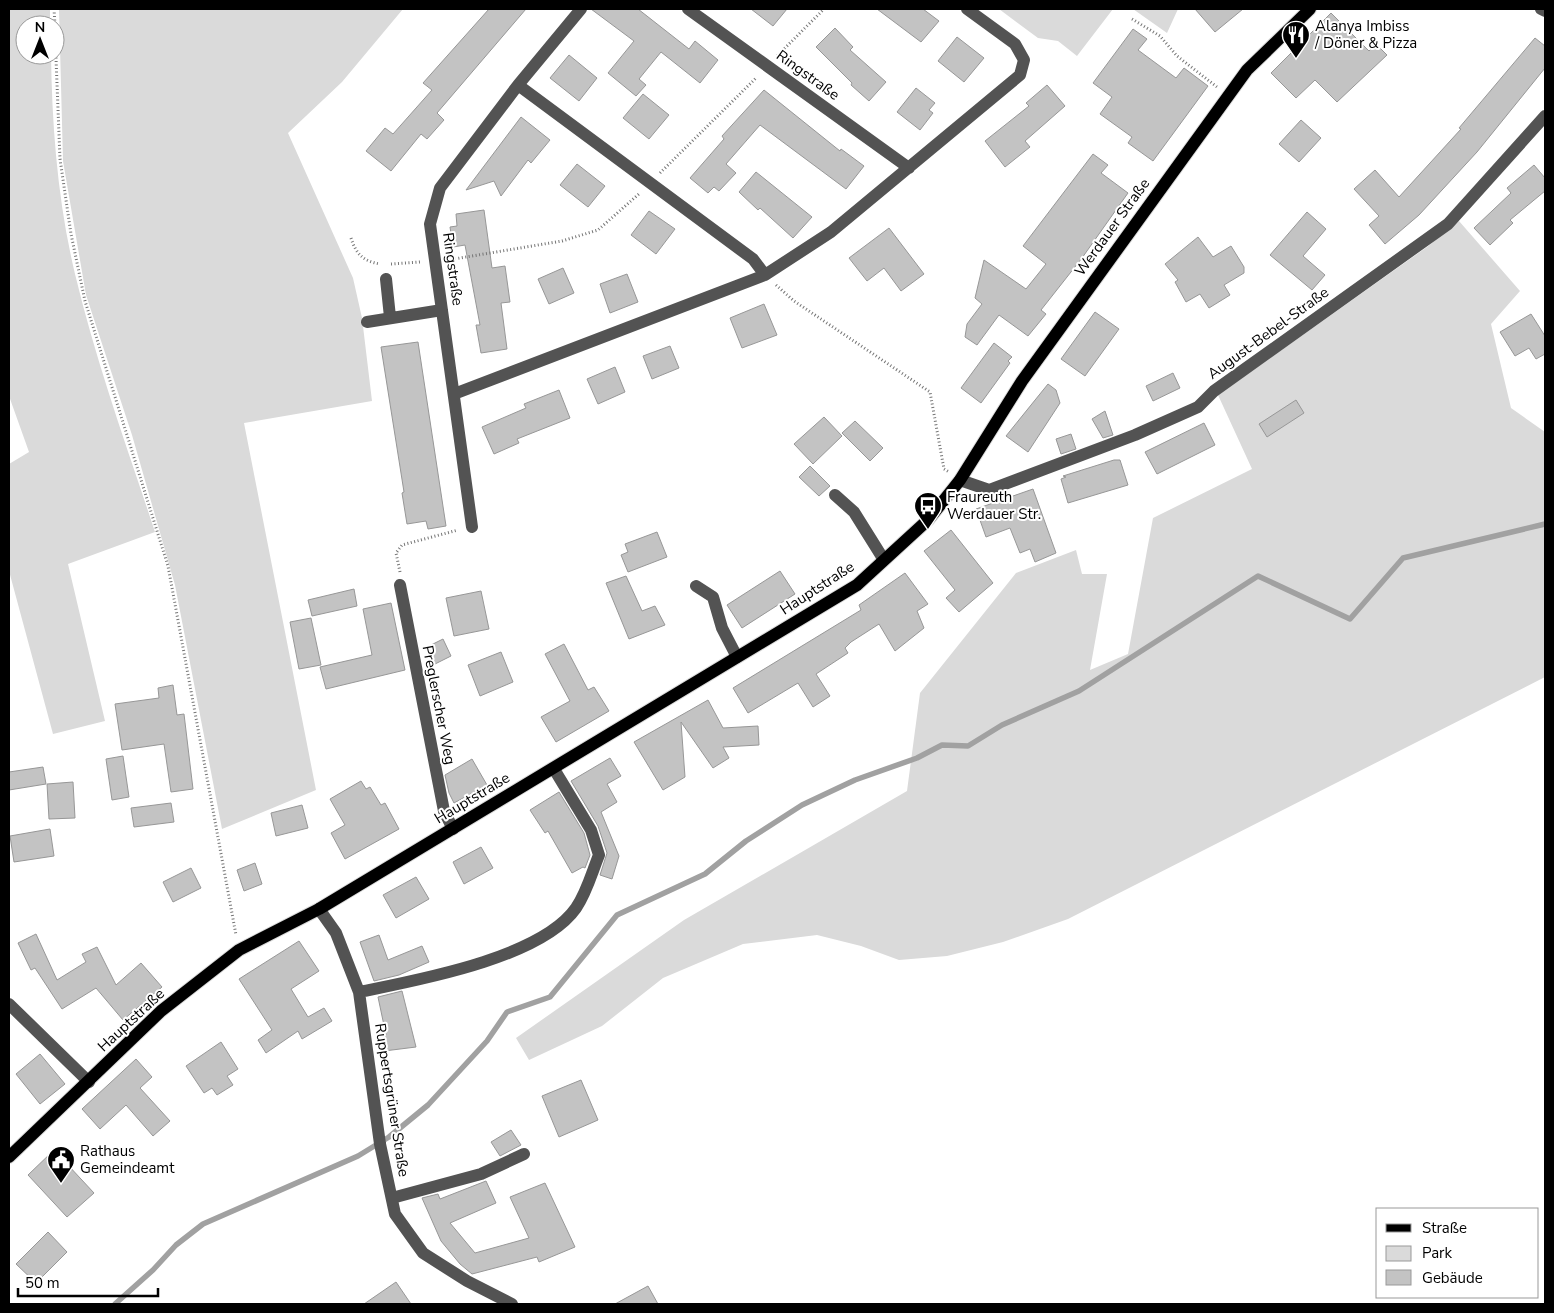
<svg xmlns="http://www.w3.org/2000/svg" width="1554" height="1313" font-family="'Nunito Sans',sans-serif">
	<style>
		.green { fill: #dadada }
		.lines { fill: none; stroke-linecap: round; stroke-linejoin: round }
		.stream { stroke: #a1a1a1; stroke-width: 5.5 }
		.building { fill: #c3c3c3; stroke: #979797 }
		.major-casing { stroke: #dbdbdb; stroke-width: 14 }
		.path { stroke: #757575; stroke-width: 3; stroke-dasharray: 1 2.5; stroke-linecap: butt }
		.minor { stroke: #535353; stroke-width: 12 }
		.major { stroke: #000; stroke-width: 12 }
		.labels { text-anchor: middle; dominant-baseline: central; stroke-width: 4; stroke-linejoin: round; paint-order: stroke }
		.poi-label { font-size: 15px; fill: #000; stroke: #fff; text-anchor: start }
		.street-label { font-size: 15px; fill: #000; stroke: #fff }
	</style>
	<rect width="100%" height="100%" fill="#fff"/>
	<!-- green -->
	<path class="green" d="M 9,9 L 50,9 L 50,25 L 25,25 L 25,55 L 51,55 C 52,128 58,203 75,274 C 96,362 127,447 155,532 L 68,564 L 105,721 L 53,734 L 9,571 L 9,464 L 29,452 L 9,396 Z
		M 59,9 L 403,9 L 342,82 L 288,133 L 353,278 L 362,318 L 372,401 L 244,423 L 316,790 L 222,829 L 175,585 L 132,435 L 86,295 L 63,161 Z
		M 999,9 L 1113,9 L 1077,56 L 1058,41 L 1038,38 Z
		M 1133,9 L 1178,9 L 1167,33 Z
		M 1459,221 L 1520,291 L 1491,324 L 1511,408 L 1545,432 L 1545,677 L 1068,919 L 1003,942 L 947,956 L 899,960 L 861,946 L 817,935 L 743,944 L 663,978 L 602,1026 L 529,1060 L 516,1038 L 684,920 L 907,791 L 920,693 L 1016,573 L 1076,550 L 1082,574 L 1107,574 L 1090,670 L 1128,654 L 1153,518 L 1252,469 L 1218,395 L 1427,247 Z"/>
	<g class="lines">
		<!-- stream -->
		<path class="stream" d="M 115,1304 L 153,1270 L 176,1245 L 203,1224 L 358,1156 L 389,1137 L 428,1105 L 487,1041 L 507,1012 L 550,997 L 617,915 L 705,874 L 746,841 L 802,805 L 855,780 L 917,758 L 942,745 L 968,746 L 1002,725 L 1079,691 L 1258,576 L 1350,619 L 1403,558 L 1545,524"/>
	</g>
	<!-- building -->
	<path class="building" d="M 489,9 L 526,9 L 437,113 L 444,120 L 427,139 L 421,134 L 391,171 L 366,151 L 385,128 L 393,134 L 432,90 L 423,83 Z
		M 591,9 L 638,9 L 689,49 L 695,41 L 718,60 L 700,83 L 661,52 L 639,79 L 646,85 L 636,96 L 608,73 L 634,41 Z
		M 751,9 L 787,9 L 773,26 Z
		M 877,9 L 923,9 L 939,21 L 921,42 Z
		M 1195,9 L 1243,9 L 1215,32 Z
		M 1331,13 L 1369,51 L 1376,44 L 1387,55 L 1337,102 L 1315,80 L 1296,98 L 1271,73 Z
		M 835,28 L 853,47 L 850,50 L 886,82 L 869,101 L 851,85 L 852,83 L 816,47 Z
		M 1133,29 L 1147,39 L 1138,50 L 1176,78 L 1184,68 L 1208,86 L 1153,161 L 1128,143 L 1132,137 L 1100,114 L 1112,97 L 1093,83 Z
		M 957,37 L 984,58 L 964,82 L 938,61 Z
		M 1535,38 L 1545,46 L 1545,68 L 1477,152 L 1419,215 L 1385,244 L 1369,225 L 1379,216 L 1354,189 L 1375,170 L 1399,197 L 1461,129 L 1459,128 Z
		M 569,55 L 597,78 L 579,101 L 550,78 Z
		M 1047,85 L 1065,106 L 1025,141 L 1030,147 L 1005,167 L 985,141 L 1029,106 L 1026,103 Z
		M 916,88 L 935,103 L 929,110 L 933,113 L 920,130 L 897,112 Z
		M 764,90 L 840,151 L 841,149 L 864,166 L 846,189 L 760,125 L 726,164 L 736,173 L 719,191 L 714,187 L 708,193 L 690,178 L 724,139 L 722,136 Z
		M 643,94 L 669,115 L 649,139 L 623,118 Z
		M 521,117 L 550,140 L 531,163 L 528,160 L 501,196 L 494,181 L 466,190 Z
		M 1301,120 L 1321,138 L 1299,162 L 1279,144 Z
		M 1093,154 L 1108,165 L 1101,173 L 1128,193 L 1082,258 L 1041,310 L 1046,314 L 1028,336 L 999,315 L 977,345 L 965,337 L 967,324 L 982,304 L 975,298 L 984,260 L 1026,289 L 1046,264 L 1023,246 Z
		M 577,164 L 605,186 L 588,207 L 560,185 Z
		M 1534,165 L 1545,178 L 1545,191 L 1510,220 L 1513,223 L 1490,245 L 1474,228 L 1511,193 L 1507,188 Z
		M 756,172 L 812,217 L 793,238 L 760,208 L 758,210 L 739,192 Z
		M 484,210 L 492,268 L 505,266 L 510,302 L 501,303 L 507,349 L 481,353 L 476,325 L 480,325 L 465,245 L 453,247 L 450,227 L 457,226 L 456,214 Z
		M 649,211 L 675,229 L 656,254 L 631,235 Z
		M 1307,212 L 1326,229 L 1303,256 L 1325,275 L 1312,290 L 1270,255 Z
		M 889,228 L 924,274 L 901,291 L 884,268 L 867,281 L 849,258 Z
		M 1198,237 L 1213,257 L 1231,246 L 1244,267 L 1244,273 L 1224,285 L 1230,295 L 1209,308 L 1200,294 L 1186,302 L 1175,282 L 1178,280 L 1165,264 Z
		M 563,268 L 574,293 L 549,304 L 538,279 Z
		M 627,274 L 638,302 L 610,313 L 600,284 Z
		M 764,304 L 777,335 L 742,348 L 730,318 Z
		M 1095,312 L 1119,329 L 1085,376 L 1061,359 Z
		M 1531,314 L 1545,336 L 1545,354 L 1536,359 L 1529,348 L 1515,356 L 1500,332 Z
		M 418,342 L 446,526 L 428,529 L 426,521 L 407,524 L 402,493 L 404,492 L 381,347 Z
		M 994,343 L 1012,357 L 1008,361 L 1010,363 L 981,403 L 961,388 Z
		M 670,346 L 679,368 L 652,379 L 643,356 Z
		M 615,367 L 625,392 L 598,404 L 587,379 Z
		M 1173,373 L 1180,388 L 1153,401 L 1146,386 Z
		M 1048,384 L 1056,390 L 1060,403 L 1028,452 L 1006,436 Z
		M 559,390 L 570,418 L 517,439 L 519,443 L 494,454 L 482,427 L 526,408 L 524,404 Z
		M 1296,400 L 1304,413 L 1267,437 L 1259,424 Z
		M 1105,411 L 1113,435 L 1103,438 L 1092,419 Z
		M 824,417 L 842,436 L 813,464 L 794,444 Z
		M 855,421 L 883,448 L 870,461 L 842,433 Z
		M 1204,423 L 1215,445 L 1157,474 L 1145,452 Z
		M 1071,434 L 1076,449 L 1061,454 L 1056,439 Z
		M 1114,460 L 1120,460 L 1128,485 L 1068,503 L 1061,479 L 1066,477 L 1063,476 Z
		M 810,466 L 830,486 L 819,496 L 799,477 Z
		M 1033,489 L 1056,553 L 1035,562 L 1030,549 L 1020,553 L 1010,528 L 986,537 L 976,509 Z
		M 951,530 L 993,583 L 959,612 L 946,598 L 955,590 L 924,551 Z
		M 657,532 L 667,557 L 628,572 L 621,555 L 628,552 L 625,544 Z
		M 780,571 L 795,594 L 742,628 L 727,605 Z
		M 905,573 L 928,604 L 917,611 L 924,628 L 895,651 L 879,624 L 851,642 L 845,648 L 848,653 L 816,674 L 830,696 L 813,707 L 798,683 L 748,713 L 733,688 L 861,610 L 859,605 Z
		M 626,576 L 642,611 L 655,606 L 665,625 L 629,639 L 606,583 Z
		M 354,589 L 357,606 L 312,616 L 308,600 Z
		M 481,591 L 489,629 L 454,636 L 446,598 Z
		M 391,603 L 405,670 L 326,689 L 320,667 L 372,655 L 363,609 Z
		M 311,618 L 321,665 L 299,669 L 290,622 Z
		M 443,639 L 451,656 L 433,665 L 425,648 Z
		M 564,644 L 588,690 L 594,687 L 609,711 L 556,742 L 541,717 L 570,701 L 545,654 Z
		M 501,652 L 513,682 L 480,696 L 468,665 Z
		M 173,685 L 177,715 L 184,714 L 193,789 L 171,792 L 164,744 L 122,750 L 115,704 L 159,698 L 158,688 Z
		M 708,700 L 723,728 L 758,726 L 759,745 L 723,747 L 729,758 L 713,768 L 681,722 L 685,777 L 663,790 L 634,742 Z
		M 123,756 L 129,797 L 112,800 L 106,759 Z
		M 610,758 L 621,776 L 607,784 L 617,802 L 601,812 L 619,856 L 612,879 L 600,875 L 607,853 L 598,826 L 571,781 Z
		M 472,759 L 487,785 L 454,803 L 449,793 L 445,775 Z
		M 43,767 L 46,784 L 9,790 L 9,772 Z
		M 361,781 L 366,789 L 370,787 L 381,805 L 385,803 L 399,829 L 345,859 L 331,833 L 345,825 L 330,799 Z
		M 73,782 L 75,818 L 49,819 L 47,784 Z
		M 559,792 L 584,833 L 590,855 L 585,868 L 583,867 L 572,873 L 548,831 L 545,833 L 530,810 Z
		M 171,803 L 174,822 L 134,827 L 131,808 Z
		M 302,805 L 308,828 L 276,836 L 271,813 Z
		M 50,829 L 54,856 L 14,862 L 10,836 Z
		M 481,847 L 493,868 L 464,884 L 453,862 Z
		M 255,863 L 262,884 L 244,891 L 237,870 Z
		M 191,868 L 201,888 L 173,902 L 163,882 Z
		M 416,877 L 429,899 L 396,918 L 383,895 Z
		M 36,934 L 57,980 L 86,962 L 82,954 L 97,947 L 116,985 L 141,963 L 162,987 L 123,1020 L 96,988 L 62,1009 L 35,968 L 31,970 L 18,943 Z
		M 379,935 L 388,960 L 422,946 L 429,962 L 399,975 L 374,981 L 360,942 Z
		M 299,941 L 319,971 L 291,989 L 308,1017 L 324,1008 L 332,1021 L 302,1039 L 298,1031 L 266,1053 L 258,1040 L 272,1030 L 239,979 Z
		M 402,991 L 416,1047 L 384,1051 L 382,1036 L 386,1035 L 378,997 Z
		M 221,1042 L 238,1069 L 227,1076 L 233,1085 L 217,1095 L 212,1088 L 204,1093 L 186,1066 Z
		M 40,1054 L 65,1084 L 40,1104 L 16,1074 Z
		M 136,1059 L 152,1077 L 140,1088 L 170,1121 L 153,1136 L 126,1105 L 100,1129 L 82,1109 Z
		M 581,1080 L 598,1120 L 559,1137 L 542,1096 Z
		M 511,1130 L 521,1145 L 500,1156 L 491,1142 Z
		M 54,1150 L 94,1193 L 67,1217 L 28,1175 Z
		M 486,1181 L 496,1203 L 450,1223 L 475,1253 L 529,1238 L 510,1197 L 545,1183 L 575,1247 L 539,1262 L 537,1257 L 472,1274 L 460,1264 L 441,1241 L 422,1198 L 438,1194 L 440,1199 Z
		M 48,1232 L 67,1252 L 36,1283 L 16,1264 Z
		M 396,1282 L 411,1304 L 364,1304 Z
		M 648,1286 L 658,1304 L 615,1304 Z"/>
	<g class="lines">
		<defs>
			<path id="major" d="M 9,1157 L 161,1011 L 239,950 L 319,909 L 857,585 L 929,519 L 960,480 L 1022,381 L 1247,70 L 1310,9"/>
		</defs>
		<!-- major casing -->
		<use href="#major" class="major-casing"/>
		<!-- path -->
		<path class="path" d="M 54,9 L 55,25
			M 1132,19 L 1160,36 L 1177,56 L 1217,87
			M 55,33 L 60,159 L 71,234 L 85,301 L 168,566 L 236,935
			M 777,56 L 824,9
			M 660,173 L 757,77
			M 351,238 C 356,254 363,261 380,264
			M 448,260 L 562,241 L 598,230 L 640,193
			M 391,264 L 420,262
			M 776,285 L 794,301 L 930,392 L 944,469 L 949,472
			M 400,572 L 396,553 L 402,545 L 458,530"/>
		<!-- minor -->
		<path class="minor" d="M 688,9 L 909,168
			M 1541,9 L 1545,11
			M 518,85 L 753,259 L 765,275
			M 386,279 L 390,317
			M 367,322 L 442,310
			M 454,394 L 765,275 L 831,232 L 1020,75 L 1024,60 L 1015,44 L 967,9
			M 960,480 L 989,490 L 1135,435 L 1198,407 L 1214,391 L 1448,224 L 1545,116
			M 835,495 L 854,512 L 884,560
			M 472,527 L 430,224 L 440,188 L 518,85 L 581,9
			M 400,585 L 444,811 L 453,829
			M 696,586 L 713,597 L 722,628 L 737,657
			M 319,909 L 336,933 L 359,992 L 380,1144 L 395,1214 L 423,1253 L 467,1281 L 512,1304
			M 359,992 C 418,980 541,958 576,908 C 587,892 592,872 599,855 L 591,830 L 554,769
			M 9,1004 L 89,1082
			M 392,1198 L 481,1174 L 524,1154"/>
		<!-- major -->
		<use href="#major" class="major"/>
	</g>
	<!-- icons -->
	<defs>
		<symbol id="restaurant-pin" viewBox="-11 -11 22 30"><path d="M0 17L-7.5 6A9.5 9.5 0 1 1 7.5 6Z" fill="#000" stroke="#fff"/><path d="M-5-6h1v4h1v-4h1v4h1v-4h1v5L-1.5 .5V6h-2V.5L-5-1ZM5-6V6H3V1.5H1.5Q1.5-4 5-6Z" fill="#fff"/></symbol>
		<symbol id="bus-pin" viewBox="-11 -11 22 30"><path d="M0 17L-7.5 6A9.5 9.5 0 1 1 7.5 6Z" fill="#000" stroke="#fff"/><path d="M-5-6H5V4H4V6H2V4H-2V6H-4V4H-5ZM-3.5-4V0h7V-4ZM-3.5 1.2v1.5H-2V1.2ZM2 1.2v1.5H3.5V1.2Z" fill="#fff"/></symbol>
		<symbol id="civic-pin" viewBox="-11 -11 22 30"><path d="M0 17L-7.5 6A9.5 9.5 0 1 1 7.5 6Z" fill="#000" stroke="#fff"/><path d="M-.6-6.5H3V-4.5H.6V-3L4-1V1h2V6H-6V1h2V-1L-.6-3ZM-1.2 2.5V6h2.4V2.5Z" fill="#fff"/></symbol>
	</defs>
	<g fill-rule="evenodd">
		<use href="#restaurant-pin" x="1280" y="19" width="32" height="43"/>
		<use href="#bus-pin" x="912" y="490" width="32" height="43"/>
		<use href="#civic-pin" x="45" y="1144" width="32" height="43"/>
	</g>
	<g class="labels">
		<!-- poi labels -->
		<g class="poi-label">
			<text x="1315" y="26">Alanya Imbiss<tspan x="1315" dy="17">/ Döner &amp; Pizza</tspan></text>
			<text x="947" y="497">Fraureuth<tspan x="947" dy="17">Werdauer Str.</tspan></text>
			<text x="80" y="1151">Rathaus<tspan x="80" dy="17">Gemeindeamt</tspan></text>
		</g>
		<!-- street labels -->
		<g class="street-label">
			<text transform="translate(808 75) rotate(36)">Ringstraße</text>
			<text transform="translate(1112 227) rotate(-54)">Werdauer Straße</text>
			<text transform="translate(453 269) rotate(82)">Ringstraße</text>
			<text transform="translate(1268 333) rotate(-36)">August-Bebel-Straße</text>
			<text transform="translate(817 588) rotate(-33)">Hauptstraße</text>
			<text transform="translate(439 705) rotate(79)">Preglerscher Weg</text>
			<text transform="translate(472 798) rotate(-31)">Hauptstraße</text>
			<text transform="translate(131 1020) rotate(-43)">Hauptstraße</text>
			<text transform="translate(392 1100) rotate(81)">Ruppertsgrüner Straße</text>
		</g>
	</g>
	<!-- border -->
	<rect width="1554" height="1313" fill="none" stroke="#000000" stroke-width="20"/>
	<!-- legend -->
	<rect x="1376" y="1208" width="162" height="90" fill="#ffffff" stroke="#999999"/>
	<rect x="1386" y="1224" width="25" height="8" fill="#000000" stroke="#999999"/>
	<text x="1422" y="1233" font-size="15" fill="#000000">Straße</text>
	<rect x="1386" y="1246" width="25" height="15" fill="#dadada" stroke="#999999"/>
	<text x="1422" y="1258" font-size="15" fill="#000000">Park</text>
	<rect x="1386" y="1270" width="25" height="15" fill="#c3c3c3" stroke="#999999"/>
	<text x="1422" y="1283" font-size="15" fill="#000000">Gebäude</text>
	<!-- north arrow -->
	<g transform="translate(40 40)"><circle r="24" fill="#ffffff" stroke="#999999"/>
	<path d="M0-4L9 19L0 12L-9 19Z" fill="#000000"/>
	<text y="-8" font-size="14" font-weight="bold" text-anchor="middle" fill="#000000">N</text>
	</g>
	<!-- scale -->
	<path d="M18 1288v8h140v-8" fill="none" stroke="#000000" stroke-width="2.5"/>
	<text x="25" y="1288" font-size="15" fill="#000000" stroke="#ffffff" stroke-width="4" paint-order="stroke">50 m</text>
</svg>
